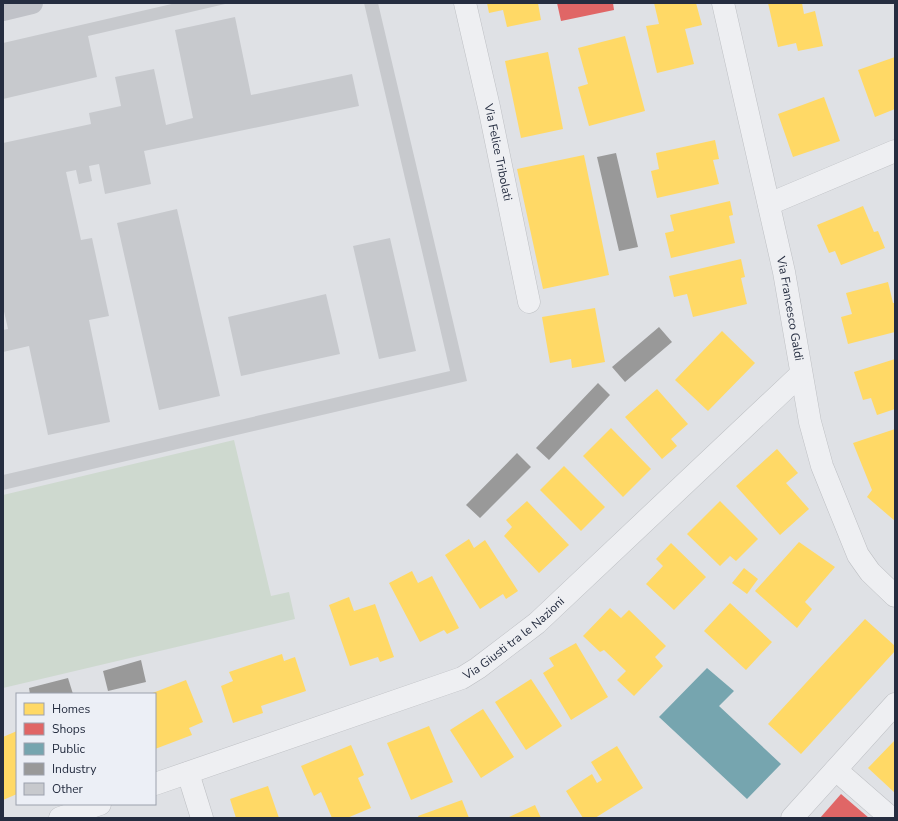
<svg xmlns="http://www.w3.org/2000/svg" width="898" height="821" font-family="'Nunito Sans',sans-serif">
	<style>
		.green { fill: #ced9cf }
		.homes { fill: #ffd966 }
		.shops { fill: #e06666 }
		.public { fill: #76a5af }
		.industry { fill: #999 }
		.building { fill: #c7c9cd }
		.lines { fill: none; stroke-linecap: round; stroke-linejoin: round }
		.minor-casing { stroke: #bdbfc3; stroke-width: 23 }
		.tertiary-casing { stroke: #bdbfc3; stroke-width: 23 }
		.minor { stroke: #eeeff2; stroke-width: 22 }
		.tertiary { stroke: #eeeff2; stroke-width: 22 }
		.secondary { stroke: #c0c2c8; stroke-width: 22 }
		.labels { text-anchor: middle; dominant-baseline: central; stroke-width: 4; stroke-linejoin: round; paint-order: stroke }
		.street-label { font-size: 12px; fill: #252d40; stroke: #eceff6 }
	</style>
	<rect width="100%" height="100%" fill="#dfe1e5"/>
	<!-- green -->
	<path class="green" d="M 234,440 L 271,596 L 289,592 L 295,619 L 3,688 L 3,495 Z"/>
	<!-- homes -->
	<path class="homes" d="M 487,3 L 538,3 L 541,20 L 507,27 L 503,10 L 489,13 Z
		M 654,3 L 696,3 L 702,25 L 685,29 L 694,64 L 657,73 L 646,26 L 659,24 Z
		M 768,3 L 802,3 L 804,14 L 815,11 L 823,46 L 798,51 L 796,43 L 778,47 Z
		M 625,36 L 645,111 L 589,126 L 578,87 L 588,84 L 578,48 Z
		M 548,52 L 563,129 L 521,138 L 505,61 Z
		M 895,57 L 895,109 L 875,117 L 858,70 Z
		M 824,97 L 840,141 L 793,157 L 778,114 Z
		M 715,140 L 719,159 L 713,160 L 719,184 L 657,198 L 651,171 L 659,169 L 656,153 Z
		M 584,155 L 609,275 L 543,289 L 517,169 Z
		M 730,201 L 733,215 L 729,216 L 735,243 L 671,258 L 665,233 L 674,231 L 670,215 Z
		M 863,206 L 874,232 L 878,231 L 885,248 L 841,265 L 835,251 L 829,253 L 817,225 Z
		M 741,259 L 745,277 L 741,278 L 747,304 L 693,317 L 687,294 L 674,297 L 669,276 Z
		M 888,282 L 893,303 L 895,303 L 895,332 L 848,344 L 841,317 L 852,314 L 846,293 Z
		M 595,308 L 605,362 L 572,368 L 571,359 L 550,363 L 542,317 Z
		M 722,331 L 755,363 L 708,411 L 675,380 Z
		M 895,359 L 895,409 L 877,415 L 871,398 L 863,400 L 854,372 Z
		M 657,389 L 688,424 L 671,439 L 677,446 L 662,459 L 625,417 Z
		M 611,428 L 651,469 L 623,497 L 583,456 Z
		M 895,429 L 895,521 L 867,497 L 872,490 L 853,443 Z
		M 777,449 L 798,473 L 786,483 L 809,509 L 780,535 L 736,486 Z
		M 564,466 L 605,507 L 581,531 L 540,490 Z
		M 527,501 L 569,545 L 539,573 L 504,536 L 512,527 L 506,520 Z
		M 720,501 L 758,539 L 736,561 L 730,556 L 720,566 L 687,534 Z
		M 469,539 L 474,548 L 485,540 L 518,591 L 506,599 L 503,594 L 480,609 L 445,555 Z
		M 799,542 L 835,567 L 805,602 L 812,609 L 797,628 L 755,591 Z
		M 671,543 L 706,577 L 674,610 L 646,584 L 663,566 L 656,559 Z
		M 744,568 L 758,579 L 747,594 L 732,583 Z
		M 412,571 L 418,583 L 432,576 L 459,628 L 447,634 L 444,630 L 420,642 L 389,583 Z
		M 349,597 L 354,611 L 375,604 L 394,657 L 380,662 L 378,657 L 350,666 L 329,605 Z
		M 730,603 L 772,642 L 746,670 L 704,631 Z
		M 610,608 L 621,618 L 629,610 L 666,646 L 655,657 L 663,666 L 634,696 L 617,680 L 626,671 L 604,650 L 600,652 L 583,636 Z
		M 865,619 L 895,646 L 895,651 L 801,754 L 768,724 Z
		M 576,643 L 608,697 L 571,720 L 543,673 L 554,666 L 549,658 Z
		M 282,654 L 284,661 L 295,657 L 306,691 L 261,706 L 263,713 L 233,723 L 221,686 L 233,681 L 229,672 Z
		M 531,679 L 562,726 L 526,750 L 495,702 Z
		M 186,680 L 203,722 L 189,728 L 192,735 L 155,749 L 155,694 L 150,694 Z
		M 483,709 L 514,757 L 481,778 L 450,730 Z
		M 429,726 L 453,782 L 411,800 L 387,743 Z
		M 17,731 L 17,794 L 3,800 L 3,737 Z
		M 895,740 L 895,793 L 868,768 Z
		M 351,745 L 364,775 L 358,778 L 371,808 L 347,818 L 332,818 L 321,792 L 314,796 L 301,766 Z
		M 617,746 L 643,788 L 595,818 L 583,818 L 566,791 L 592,774 L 597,783 L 602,780 L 591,762 Z
		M 268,786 L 279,818 L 236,818 L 230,799 Z
		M 462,800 L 469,818 L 419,818 L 418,816 Z
		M 535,805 L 541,818 L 507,818 Z"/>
	<!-- shops -->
	<path class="shops" d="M 557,3 L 613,3 L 614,10 L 561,21 Z
		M 841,794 L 869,818 L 820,818 Z"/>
	<!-- public -->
	<path class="public" d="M 707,668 L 734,691 L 719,706 L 781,764 L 747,799 L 659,717 Z"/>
	<!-- industry -->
	<path class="industry" d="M 616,153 L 638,247 L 619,251 L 597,157 Z
		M 659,327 L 672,342 L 625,382 L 612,367 Z
		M 598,383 L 610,395 L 549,460 L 536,448 Z
		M 517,453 L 531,467 L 480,518 L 466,505 Z
		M 141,660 L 146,682 L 108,691 L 103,671 Z
		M 68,678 L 73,694 L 30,694 L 29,688 Z"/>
	<!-- building -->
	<path class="building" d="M 176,3 L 225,4 L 88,36 L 97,77 L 3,99 L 3,43 Z
		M 364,3 L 378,3 L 467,381 L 3,490 L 3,475 L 450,371 Z
		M 235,17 L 251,95 L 352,74 L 359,106 L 144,151 L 151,184 L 105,194 L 99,164 L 89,166 L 92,181 L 79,184 L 76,170 L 66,172 L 81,240 L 92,238 L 109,316 L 89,320 L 110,422 L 48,435 L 29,346 L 3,352 L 3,330 L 8,329 L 3,307 L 3,143 L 91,124 L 89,113 L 121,106 L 115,77 L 154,69 L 166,125 L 193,118 L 175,30 Z
		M 177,209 L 220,396 L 159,410 L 117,223 Z
		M 390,238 L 416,351 L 379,359 L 353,246 Z
		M 326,294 L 340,354 L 241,376 L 228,317 Z"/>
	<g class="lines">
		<defs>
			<g id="minor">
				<path id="s1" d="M 465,3 L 489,107 L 529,302"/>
				<path id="s2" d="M 723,3 L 784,272 L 810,422 L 822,466 L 858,555 L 870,572 L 895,596"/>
				<path d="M 769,204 L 895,151"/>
				<path d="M 836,770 L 891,818"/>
				<path d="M 188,773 L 202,818"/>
				<path id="s3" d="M 155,784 L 462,678 L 478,668 L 537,623 L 801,374"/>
				<path d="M 60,818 L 100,804"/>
			</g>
			<path id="tertiary" d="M 792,818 L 895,704"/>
		</defs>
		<!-- minor casing -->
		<use href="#minor" class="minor-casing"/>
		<!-- tertiary casing -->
		<use href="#tertiary" class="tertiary-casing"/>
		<!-- minor -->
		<use href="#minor" class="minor"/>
		<!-- tertiary -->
		<use href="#tertiary" class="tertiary"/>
		<!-- secondary -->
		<path class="secondary" d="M 3,10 L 32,3"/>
	</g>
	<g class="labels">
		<!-- street labels -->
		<g class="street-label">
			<text stroke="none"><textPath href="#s1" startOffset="153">Via Felice Tribolati</textPath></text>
			<text stroke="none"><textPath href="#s2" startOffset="313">Via Francesco Galdi</textPath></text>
			<text stroke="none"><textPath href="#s3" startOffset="390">Via Giusti tra le Nazioni</textPath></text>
		</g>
	</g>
	<!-- border -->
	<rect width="898" height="821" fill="none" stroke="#252d40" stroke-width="8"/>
	<!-- legend -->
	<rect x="16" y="693" width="140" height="112" fill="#eceff6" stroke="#9ca1ad"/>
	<rect x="24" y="703" width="20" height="12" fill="#ffd966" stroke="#9ca1ad"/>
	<text x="52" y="713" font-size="12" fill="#252d40">Homes</text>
	<rect x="24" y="723" width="20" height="12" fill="#e06666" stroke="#9ca1ad"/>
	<text x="52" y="733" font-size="12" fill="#252d40">Shops</text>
	<rect x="24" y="743" width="20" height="12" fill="#76a5af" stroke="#9ca1ad"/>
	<text x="52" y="753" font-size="12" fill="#252d40">Public</text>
	<rect x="24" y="763" width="20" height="12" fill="#999999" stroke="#9ca1ad"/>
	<text x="52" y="773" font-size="12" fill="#252d40">Industry</text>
	<rect x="24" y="783" width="20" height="12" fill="#c7c9cd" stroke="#9ca1ad"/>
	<text x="52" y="793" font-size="12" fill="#252d40">Other</text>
</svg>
